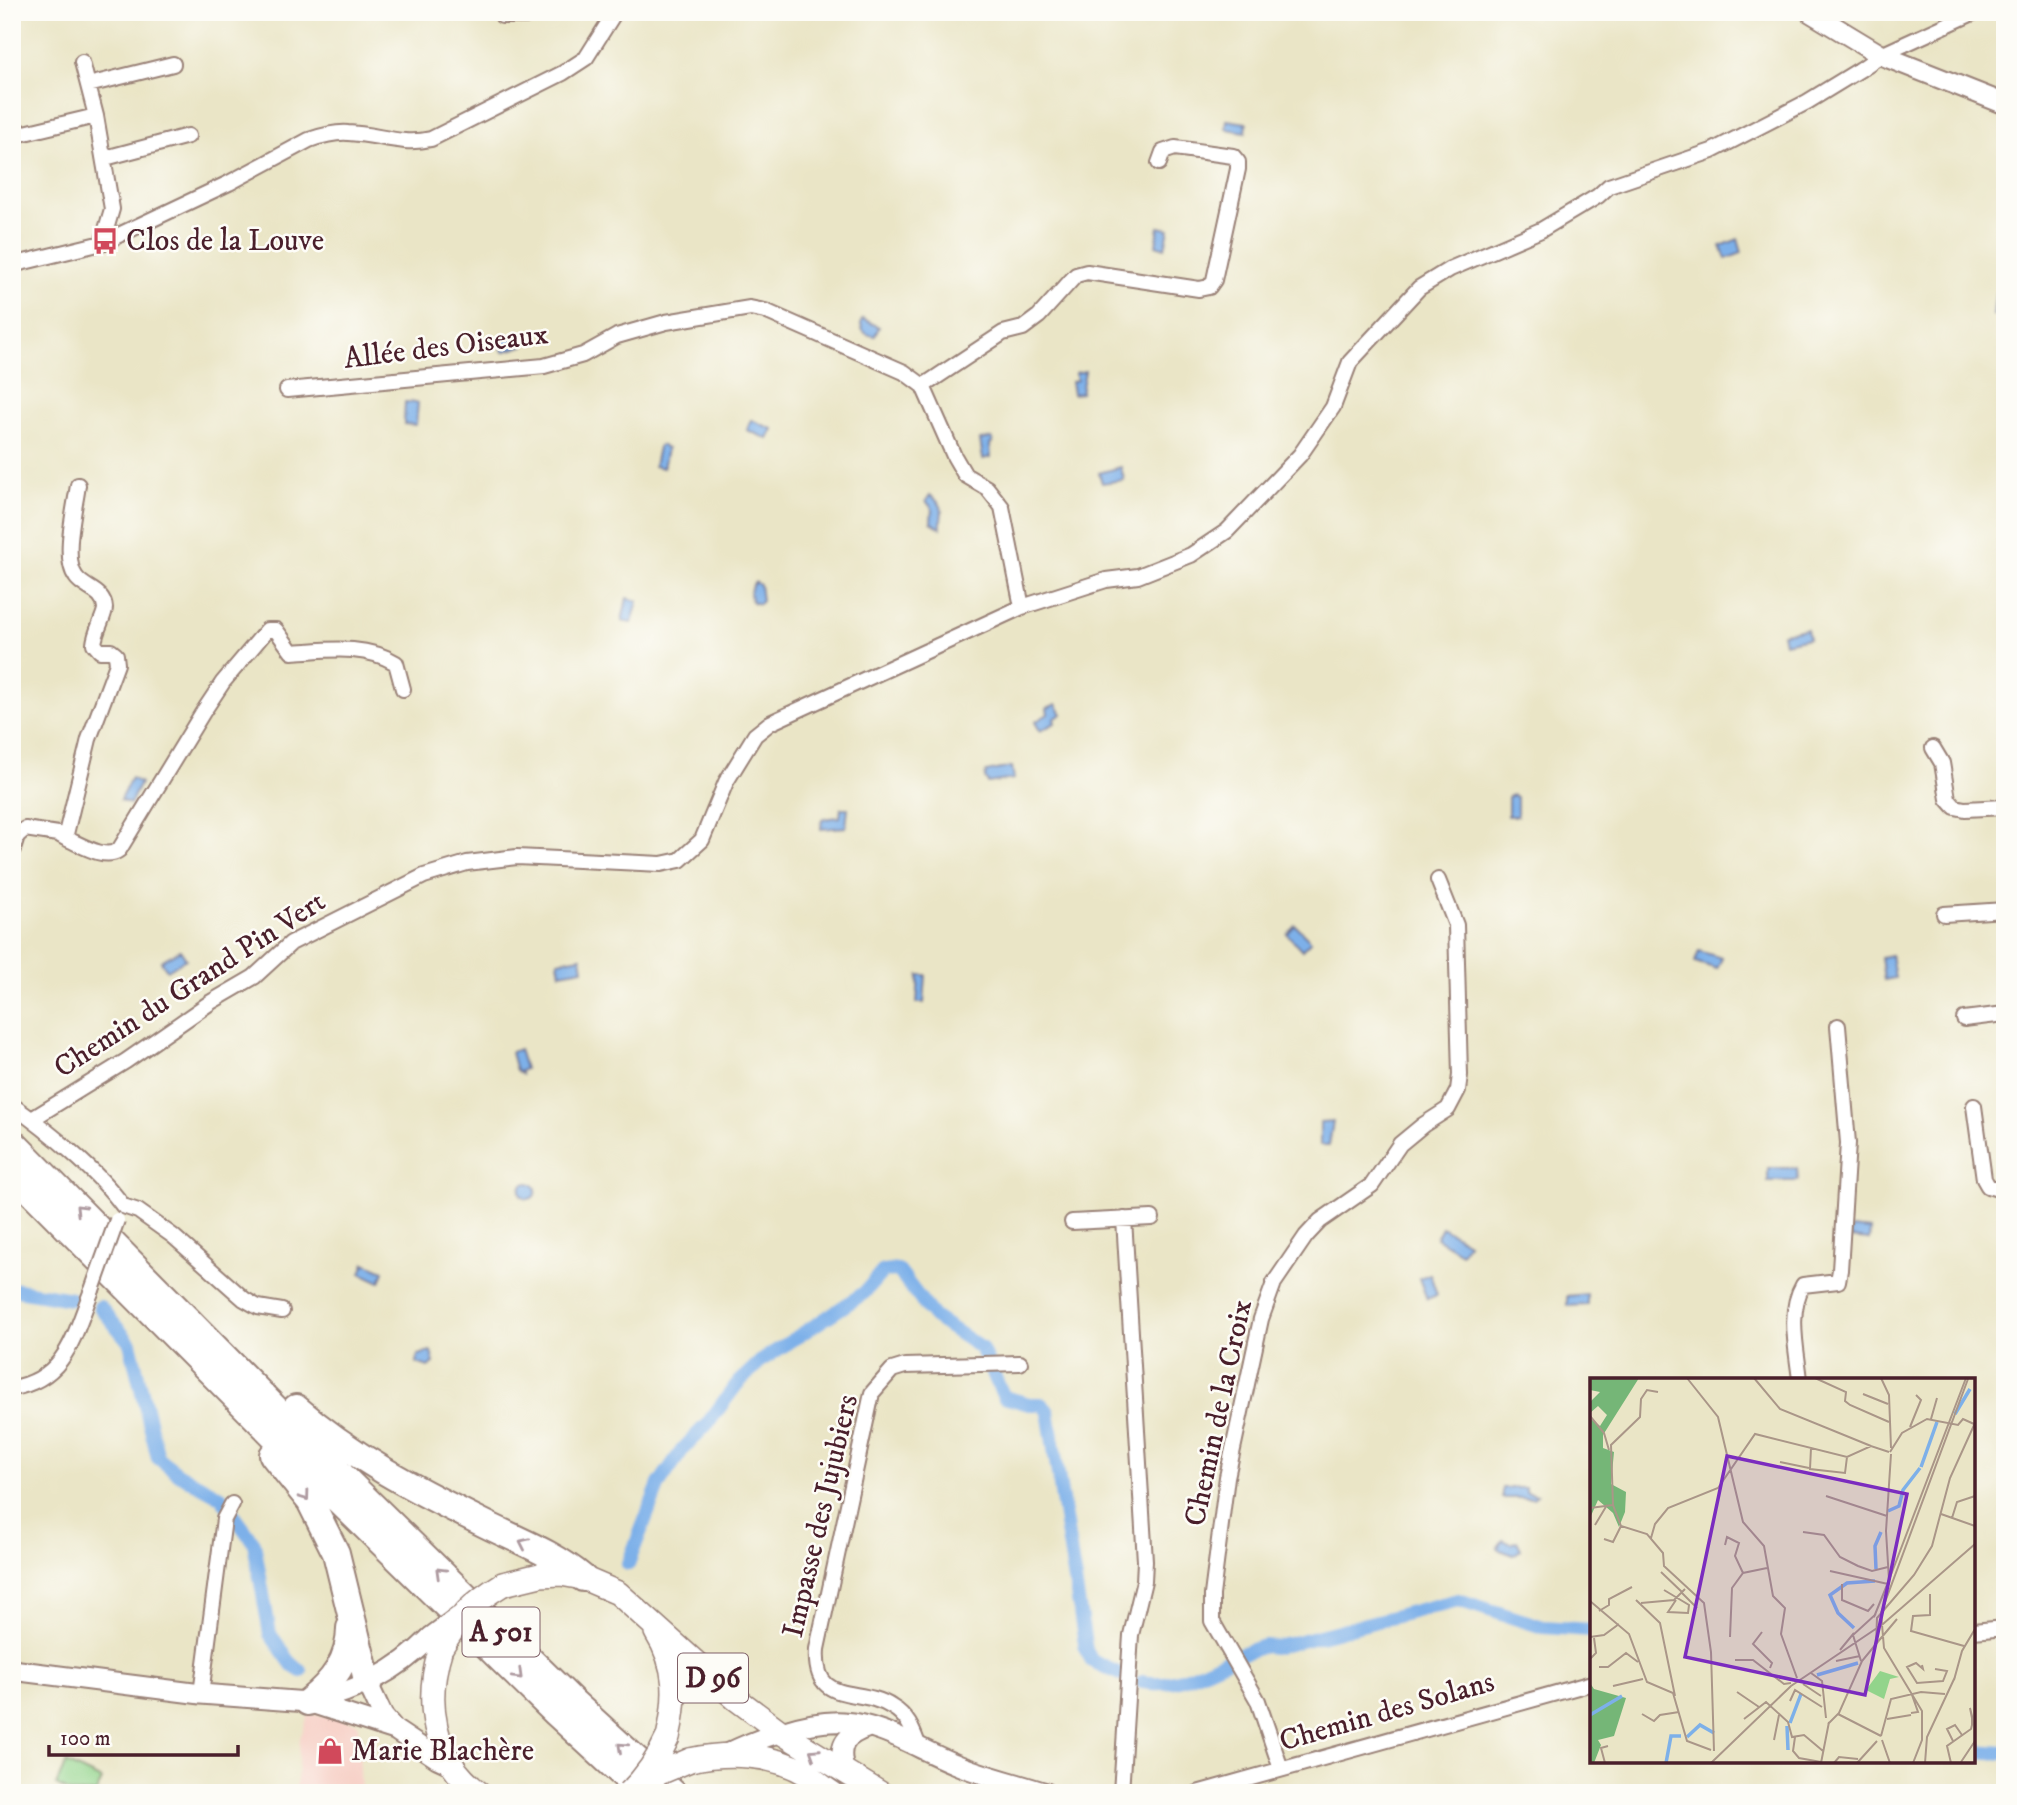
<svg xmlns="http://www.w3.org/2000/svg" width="2017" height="1805" font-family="'IM FELL DW Pica',serif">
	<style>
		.built { fill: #f7d1c8 }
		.green { fill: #92d48b; stroke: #6e7a5b; stroke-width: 2 }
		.water { fill: #7db0e9; stroke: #64688a; stroke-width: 2 }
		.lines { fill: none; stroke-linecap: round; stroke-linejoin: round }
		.canal { stroke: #7db0e9; stroke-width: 14 }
		.street-casing { stroke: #9a8278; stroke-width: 18 }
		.secondary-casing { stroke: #9a8278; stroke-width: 23 }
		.primary-casing { stroke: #9a8278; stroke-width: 26 }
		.highway-casing { stroke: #9a8278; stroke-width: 30 }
		.street { stroke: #fff; stroke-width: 14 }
		.secondary { stroke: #fff; stroke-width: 19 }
		.primary { stroke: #fff; stroke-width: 23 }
		.highway { stroke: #fff; stroke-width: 26 }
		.street-bridge-casing { stroke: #9a8278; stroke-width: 18; stroke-linecap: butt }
		.secondary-bridge-casing { stroke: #9a8278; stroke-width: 23; stroke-linecap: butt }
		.primary-bridge-casing { stroke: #9a8278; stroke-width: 26; stroke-linecap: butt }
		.street-bridge { stroke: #fff; stroke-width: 14 }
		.secondary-bridge { stroke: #fff; stroke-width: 19 }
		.primary-bridge { stroke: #fff; stroke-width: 23 }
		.oneway { stroke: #ae9aa0 }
		.labels { text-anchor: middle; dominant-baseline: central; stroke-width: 5; stroke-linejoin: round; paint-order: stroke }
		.shield { fill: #fdfcf7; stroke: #806168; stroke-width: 2 }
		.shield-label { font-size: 28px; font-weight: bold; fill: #4a1f2b }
		.poi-label { font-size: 30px; fill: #4a1f2b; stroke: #fdfcf7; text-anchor: start }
		.street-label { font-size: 30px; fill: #4a1f2b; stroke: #fdfcf7 }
		.inset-river { fill: none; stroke: #7db0e9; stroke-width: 3.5 }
		.inset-road { fill: none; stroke: #aa9688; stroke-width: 2 }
		.view { fill: #7b2cbf; fill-opacity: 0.15; stroke: #7b2cbf; stroke-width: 3.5 }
		.inset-edge { fill: none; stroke: #4a1f2b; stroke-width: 3.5 }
	</style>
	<rect width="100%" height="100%" fill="#fdfcf7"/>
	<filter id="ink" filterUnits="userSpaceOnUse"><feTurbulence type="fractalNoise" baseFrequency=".0143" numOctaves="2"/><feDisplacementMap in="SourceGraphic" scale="14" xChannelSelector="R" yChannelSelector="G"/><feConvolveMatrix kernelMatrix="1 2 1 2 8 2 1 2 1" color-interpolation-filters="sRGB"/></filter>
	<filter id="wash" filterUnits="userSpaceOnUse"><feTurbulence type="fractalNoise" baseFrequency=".00686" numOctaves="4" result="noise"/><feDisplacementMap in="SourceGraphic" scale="28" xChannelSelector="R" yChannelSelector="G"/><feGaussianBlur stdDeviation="1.57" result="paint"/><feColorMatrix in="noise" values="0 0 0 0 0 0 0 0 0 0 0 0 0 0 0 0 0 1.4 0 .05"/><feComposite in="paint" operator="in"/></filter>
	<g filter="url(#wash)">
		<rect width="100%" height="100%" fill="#eae5c6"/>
		<!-- built -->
		<path class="built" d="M 309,1714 L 332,1716 L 358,1723 L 361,1793 L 296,1793 L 300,1738 Z"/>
		<!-- green -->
		<path class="green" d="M 66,1763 L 102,1780 L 96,1793 L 72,1793 L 56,1785 Z"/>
		<!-- water -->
		<path class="water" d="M 1227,120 L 1247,123 L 1246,132 L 1226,129 Z
			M 1159,227 L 1169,229 L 1165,248 L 1156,245 Z
			M 1738,239 L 1742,253 L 1726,259 L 1721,246 Z
			M 1996,292 L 2005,293 L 2005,316 L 1993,315 Z
			M 863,319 L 879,327 L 875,336 C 866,335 861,332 861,322 Z
			M 521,334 L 525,345 L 503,352 L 500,340 Z
			M 1085,371 L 1081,393 L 1073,394 L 1071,382 L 1077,380 L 1075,373 Z
			M 405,402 L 418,403 L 416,425 L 404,424 Z
			M 751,420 L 773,429 L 768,439 L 747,430 Z
			M 992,438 L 993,442 L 990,444 L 991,457 L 983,459 L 980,440 Z
			M 661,445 L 667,449 L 663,468 L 654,466 L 658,447 Z
			M 1121,467 L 1124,480 L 1102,483 L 1099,473 Z
			M 930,495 C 948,509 940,509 941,528 L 931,522 L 932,508 L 926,501 Z
			M 755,582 L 760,585 L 762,601 L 759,604 L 752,602 C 749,594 749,588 755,582 Z
			M 627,598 L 638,601 L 632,623 L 622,621 Z
			M 1807,629 L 1809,638 L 1784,643 L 1782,633 Z
			M 1056,704 L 1062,714 L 1054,719 L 1055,723 L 1040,731 L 1035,722 L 1048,714 L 1047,708 Z
			M 1012,767 L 1014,779 L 988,783 L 985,778 L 986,772 Z
			M 131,778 L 140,783 L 130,804 L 120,800 Z
			M 1513,795 L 1517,797 L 1517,816 L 1508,816 L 1508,797 Z
			M 841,808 L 848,808 L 846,827 L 821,829 L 822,819 L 840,817 Z
			M 1295,925 L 1311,941 L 1302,950 L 1287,934 Z
			M 180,950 L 186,959 L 167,970 L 161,961 Z
			M 1699,951 L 1722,958 L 1717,969 L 1695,962 Z
			M 1891,955 L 1895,978 L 1884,980 L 1881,957 Z
			M 581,957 L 583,969 L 560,973 L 558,961 Z
			M 919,975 L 926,975 L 924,1003 L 917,1003 Z
			M 519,1049 L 525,1069 L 520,1071 L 521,1074 L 516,1071 L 511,1052 Z
			M 1333,1122 L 1329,1145 L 1320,1145 L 1320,1123 Z
			M 1768,1168 L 1797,1168 L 1798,1181 L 1768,1181 Z
			M520 1191a8 8 0 1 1 16 0a8 8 0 1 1-16 0Z
			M 1442,1227 L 1468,1243 L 1461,1253 L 1436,1238 Z
			M 1851,1228 L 1870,1230 L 1869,1240 L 1850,1238 Z
			M 365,1263 L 384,1271 L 380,1282 L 361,1273 Z
			M 1430,1274 L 1437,1295 L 1427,1299 L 1419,1278 Z
			M 1587,1294 L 1587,1305 L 1567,1306 L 1567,1296 Z
			M 431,1352 L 434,1363 L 428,1367 L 417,1363 L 418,1355 Z
			M 1502,1488 L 1526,1488 L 1526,1492 L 1537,1495 L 1533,1498 L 1502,1498 Z
			M 1503,1540 L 1511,1544 L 1517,1541 L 1521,1549 L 1514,1555 L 1500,1550 L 1498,1547 Z"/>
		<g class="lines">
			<!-- canal -->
			<path class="canal" d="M 12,1289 L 71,1299
				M 100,1307 L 130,1343 L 158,1458 L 179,1474 L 221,1497 L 254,1543 L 270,1634 L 293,1666 L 301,1671
				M 628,1564 L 659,1484 L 683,1449 L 708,1423 L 737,1384 L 762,1360 L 864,1293 L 883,1271 L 898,1270 L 934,1317 L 981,1348 L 1004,1397 L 1029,1404 L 1041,1404 L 1048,1411 L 1086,1650 L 1092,1661 L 1122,1675
				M 1237,1655 L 1264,1646 L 1276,1647 L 1289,1644 L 1458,1600 L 1543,1627 L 1592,1630
				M 1142,1682 C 1173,1688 1199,1672 1227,1660
				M 1973,1751 L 2005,1753"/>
		</g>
	</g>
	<g filter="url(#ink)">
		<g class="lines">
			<defs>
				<path id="street" d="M 502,16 L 525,16 L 531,12
					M 82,62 L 96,116 L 112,209 L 102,243
					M 88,85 L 173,64
					M 12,136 L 96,116
					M 105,158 L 188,136
					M 12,265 L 102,243 L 229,183 L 309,140 C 321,136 335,132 348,133 C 378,134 401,146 431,139 L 563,73 L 586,58 L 615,12
					M 923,386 L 1003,333 L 1023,328 L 1039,316 L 1076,275 L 1087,272 L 1199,289 L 1209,287 L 1214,280 L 1238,169 L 1238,162 L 1233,156 L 1175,148 L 1163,152 L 1159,163
					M 287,390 L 544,366 L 583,355 L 617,336 L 666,322 L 750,308 L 765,311 L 904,372 L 923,386 L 954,456 L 965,475 L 987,488 L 1002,507 L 1022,607
					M 1933,748 L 1942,763 L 1948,799 L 1955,807 L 1965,809 L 2005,807
					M 65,838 C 80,844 105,861 119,850 L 203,712 L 223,682 L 267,630 L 276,630 L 292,652 C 328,650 364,644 396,663 L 403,689
					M 12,852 L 17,836 L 25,829 L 58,834 L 65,838 L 89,739 L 117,664 L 116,655 L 111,651 L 100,651 L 94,644 C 95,631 105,616 105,608 C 104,590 84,589 76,577 C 62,559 75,508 78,485
					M 1944,914 L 2005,910
					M 1964,1019 L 2005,1014
					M 12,1105 C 47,1130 99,1172 123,1206
					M 1974,1106 L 1984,1179 L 1988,1186 L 2005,1191
					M 32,1119 L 126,1061 L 211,1002 L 254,977 L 291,943 L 424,876 L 467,863 L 517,857 L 661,864 L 680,860 L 702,840 L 726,782 L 755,735 L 770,723 L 1022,607 L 1106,580 L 1138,576 L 1191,555 L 1227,531 L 1300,455 L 1333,407 L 1350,362 L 1419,288 L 1450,269 L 1541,230 L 1598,196 L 1609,186 L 1712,151 L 1807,102 L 1861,69 L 1881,55 L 1975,12
					M 123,1206 L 138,1211 L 173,1236 L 244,1299 L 258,1307 L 282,1311
					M 1072,1222 L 1152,1218
					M 1800,1380 C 1797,1350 1787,1312 1803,1285 L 1838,1281 L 1840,1270 L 1848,1143 L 1838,1026
					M 12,1388 C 67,1379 74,1334 92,1290
					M 1973,1631 L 2005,1628
					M 201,1694 L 224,1519 L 232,1504
					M 919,1747 C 913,1731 908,1716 892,1707 C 859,1685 813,1708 817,1649 L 872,1393 L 892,1370 L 905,1366 L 1020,1363
					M 1281,1769 L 1258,1701 L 1212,1621 L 1212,1595 L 1227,1477 L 1261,1319 L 1274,1283 L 1306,1236 L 1320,1221 L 1372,1185 L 1400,1144 L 1423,1125 L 1448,1109 L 1458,1090 L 1460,1075 L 1456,925 L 1438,880
					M 1121,1793 L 1131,1635 L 1144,1581 L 1145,1561 L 1124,1219
					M 1197,1793 L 1592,1683"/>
				<path id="secondary" d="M 1810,12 L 1881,55 L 2005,104
					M 12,1670 L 201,1694 L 308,1702 L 395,1730 L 437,1758 L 452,1765
					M 368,1684 L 383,1716 L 395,1730
					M 310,1702 C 358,1691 396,1672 431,1637
					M 724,1755 C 757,1739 806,1720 843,1722 C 882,1724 918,1749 953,1763 C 983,1776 1016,1783 1046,1793
					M 845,1773 C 837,1746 843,1736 869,1727"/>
				<path id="primary" d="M 503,1584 L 540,1575 L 561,1574 L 583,1578 L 618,1593 L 735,1698 L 782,1733 L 880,1793
					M 656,1632 C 678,1667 677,1698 668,1737
					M 441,1648 C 424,1701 432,1758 479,1793
					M 690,1760 C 727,1752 771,1753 805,1773 C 814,1779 822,1787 832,1793"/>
				<path id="highway" d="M 12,1142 L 334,1468 L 572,1701 L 673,1793
					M 12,1172 L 329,1491 L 556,1713 L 643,1793
					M 296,1408 C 351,1456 414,1489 479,1521 C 514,1539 552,1552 583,1578
					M 273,1455 L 310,1501 L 336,1553 L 368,1684
					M 308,1702 C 333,1682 350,1660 350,1628"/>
			</defs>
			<!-- street casing -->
			<use href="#street" class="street-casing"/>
			<!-- secondary casing -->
			<use href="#secondary" class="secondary-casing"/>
			<!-- primary casing -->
			<use href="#primary" class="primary-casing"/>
			<!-- highway casing -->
			<use href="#highway" class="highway-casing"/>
			<!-- street -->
			<use href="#street" class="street"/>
			<!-- secondary -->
			<use href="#secondary" class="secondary"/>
			<!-- primary -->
			<use href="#primary" class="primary"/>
			<!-- highway -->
			<use href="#highway" class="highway"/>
			<defs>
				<path id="street-bridge" d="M 92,1290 L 117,1220"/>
				<path id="secondary-bridge" d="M 431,1637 L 458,1617"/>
				<path id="primary-bridge" d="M 441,1648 C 462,1614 469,1605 503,1584
					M 643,1780 L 690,1760
					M 629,1793 C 647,1776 658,1759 668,1737"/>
			</defs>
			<!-- street-bridge casing -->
			<use href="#street-bridge" class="street-bridge-casing"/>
			<!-- secondary-bridge casing -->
			<use href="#secondary-bridge" class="secondary-bridge-casing"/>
			<!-- primary-bridge casing -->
			<use href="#primary-bridge" class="primary-bridge-casing"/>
			<!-- street-bridge -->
			<use href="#street-bridge" class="street-bridge"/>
			<!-- secondary-bridge -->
			<use href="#secondary-bridge" class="secondary-bridge"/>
			<!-- primary-bridge -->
			<use href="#primary-bridge" class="primary-bridge"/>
		</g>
		<!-- one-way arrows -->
		<defs><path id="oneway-chevron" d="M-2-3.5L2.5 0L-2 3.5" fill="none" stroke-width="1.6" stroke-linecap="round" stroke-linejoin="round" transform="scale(1.75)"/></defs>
		<g class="oneway">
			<use href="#oneway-chevron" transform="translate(80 1209) rotate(-135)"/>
			<use href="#oneway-chevron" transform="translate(305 1496) rotate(54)"/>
			<use href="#oneway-chevron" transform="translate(524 1543) rotate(-155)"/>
			<use href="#oneway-chevron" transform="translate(440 1572) rotate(-136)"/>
			<use href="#oneway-chevron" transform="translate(518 1675) rotate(44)"/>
			<use href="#oneway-chevron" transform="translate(622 1747) rotate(-138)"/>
			<use href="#oneway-chevron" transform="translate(814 1753) rotate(-147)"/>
		</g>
	</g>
	<!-- icons -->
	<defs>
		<symbol id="bus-bare" viewBox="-9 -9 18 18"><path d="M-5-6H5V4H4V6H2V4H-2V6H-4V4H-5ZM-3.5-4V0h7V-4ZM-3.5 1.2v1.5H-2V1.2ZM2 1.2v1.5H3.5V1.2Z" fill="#d1495b" stroke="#fdfcf7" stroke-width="2.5" paint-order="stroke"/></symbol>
		<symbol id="shop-bare" viewBox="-9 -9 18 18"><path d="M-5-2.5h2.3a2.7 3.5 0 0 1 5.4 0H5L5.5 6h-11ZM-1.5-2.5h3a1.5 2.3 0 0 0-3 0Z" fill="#d1495b" stroke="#fdfcf7" stroke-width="2.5" paint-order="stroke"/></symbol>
	</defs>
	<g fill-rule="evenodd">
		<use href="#bus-bare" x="86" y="222" width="38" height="38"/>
		<use href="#shop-bare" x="311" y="1732" width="38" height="38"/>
	</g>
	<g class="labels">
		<!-- shield labels -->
		<g class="shield">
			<rect x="462.5" y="1607.5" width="77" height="49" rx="5"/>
			<rect x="678" y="1653.5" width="70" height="49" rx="5"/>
		</g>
		<g class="shield-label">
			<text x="501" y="1632">A 501</text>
			<text x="713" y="1678">D 96</text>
		</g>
		<!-- poi labels -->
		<g class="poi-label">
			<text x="126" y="241">Clos de la Louve</text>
			<text x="351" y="1751">Marie Blachère</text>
		</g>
		<!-- street labels -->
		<g class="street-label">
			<text transform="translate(446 347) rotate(-7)">Allée des Oiseaux</text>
			<text transform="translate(190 985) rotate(-33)">Chemin du Grand Pin Vert</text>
			<text transform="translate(1219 1413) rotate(-78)">Chemin de la Croix</text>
			<text transform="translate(821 1516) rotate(-77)">Impasse des Jujubiers</text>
			<text transform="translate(1387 1712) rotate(-16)">Chemin des Solans</text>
		</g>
	</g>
	<!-- overview -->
	<g transform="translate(1590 1378)">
		<rect width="385" height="385" fill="#eae5c6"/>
		<path d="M 290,293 L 309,299 L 300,301 L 294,321 L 276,312 Z" fill="#92d48b"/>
		<path d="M 0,0 L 49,0 L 13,57 L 13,70 L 24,74 L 21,106 L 36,114 L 35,134 L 29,149 L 23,135 L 8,122 L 0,140 L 0,40 L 10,48 L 17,37 L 8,28 L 0,35 L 0,24 L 10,14 L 0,12 ZM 0,305 L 4,311 L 36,320 L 24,358 L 8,362 L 11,367 L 4,385 L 0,385 Z" fill="#75b677"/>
		<path class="inset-river" d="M 365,36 L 380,11M 331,89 L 347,44M 298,133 L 309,128 L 313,112 L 330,90M 286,191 L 285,168 L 291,154M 264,250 L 248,235 L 240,217 L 257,205 L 285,203M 227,297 L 268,285M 0,337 L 32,318M 200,345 L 211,316M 197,348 L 198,372M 97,359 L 110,347 L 124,355M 76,385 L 81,358 L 91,358"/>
		<path class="inset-road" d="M 97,0 L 128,39 L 153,144 L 174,168 L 183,218 L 195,230 L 191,256 L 207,300M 164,0 L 190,31 L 281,68M 225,0 L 256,14 L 255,23 L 260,27 L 299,44M 291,0 L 299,17 L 301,70M 68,14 L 57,12 L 51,21 L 50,39 L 21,67 L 23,127 L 31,148 L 57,156 L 73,175 L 74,188 L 114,225 L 121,274 L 124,373M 273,16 L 298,26M 0,38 L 14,55 L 19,72M 341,41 L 347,20M 320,49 L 331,22 L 326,17M 221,70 L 220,91 L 255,95 L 257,79M 300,74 L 312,55 L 337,41 L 368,47 L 373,41 L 384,46M 190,84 L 219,90M 236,118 L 297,138M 0,130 L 23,127M 351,136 L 385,148M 362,140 L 367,124 L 385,118M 5,147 L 17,127M 213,154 L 234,157 L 250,179 L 268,188 L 282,193 L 298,189M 61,160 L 65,146 L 78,130 L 128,110 L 165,56 L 257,79 L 281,68 L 299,74M 14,161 L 23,164 L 31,148M 135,167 L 137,159 L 149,165 L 145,178 L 153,195M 240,193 L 298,206M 71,194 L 92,214 L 95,211M 299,202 L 376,0M 252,206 L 252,222 L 278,233 L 284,226M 74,212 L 99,227 L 98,235 L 78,234 L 86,222M 92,215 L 107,230M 340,216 L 340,237 L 323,238 L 321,253 L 374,268M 46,222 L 70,245 L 85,318M 0,223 L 39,256 L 57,304 L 83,315 L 97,363 L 121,372M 51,225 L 84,222 L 92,214M 9,233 L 19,227 L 19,221 L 42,209M 284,239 L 299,202 L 296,153 L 301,76M 172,254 L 163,266 L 182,285 L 180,290M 0,259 L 14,257 L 29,246M 140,259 L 142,210 L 153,195 L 177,190M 286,266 L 307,241M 250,272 L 264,255M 0,281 L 6,275 L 4,260M 145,282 L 163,282 L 194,306 L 201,305M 246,283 L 270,278M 271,283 L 263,257 L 286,236M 332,287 L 333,291 L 326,285 L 317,289 L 327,305 L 353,303 L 357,293 L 345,291M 9,289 L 18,289 L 36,275 L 48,284M 221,295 L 232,303 L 236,340M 364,302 L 372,273 L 385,251M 213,306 L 231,318M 23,308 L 53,301M 147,314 L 169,329M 200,323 L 205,312 L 232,329M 321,335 L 328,334 L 322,317M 52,336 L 64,343 L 70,337 L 89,334M 248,336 L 291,358M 154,341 L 176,324 L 198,344 L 202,359 L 214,357 L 233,373M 297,341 L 321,337M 238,346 L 249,335 L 272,283 L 286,266 L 287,240 L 324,197 L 342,168 L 360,100 L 385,45M 291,358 L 301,321 L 331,314 L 355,316M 205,359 L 203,373 L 209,380 L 231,384M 184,362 L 189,337M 292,362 L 300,385M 363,363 L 357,351 L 365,347 L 372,357M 371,384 L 385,363M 15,385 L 11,370 L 18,368M 121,385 L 201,308 L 293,246 L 385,166M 231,385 L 239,344M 244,385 L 249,379 L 268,381M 267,385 L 287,363M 323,385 L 332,362 L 332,333 L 294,270 L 291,235 L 378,1M 335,385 L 337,359 L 365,299M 361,385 L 357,368 L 381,351 L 382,347 L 382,338 L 380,330 L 382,340"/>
		<path class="view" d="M 137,78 L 317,116 L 275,317 L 95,279 Z"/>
		<rect width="385" height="385" class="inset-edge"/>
	</g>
	<!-- margin -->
	<rect width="2017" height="1805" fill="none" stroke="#fdfcf7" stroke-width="42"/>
	<!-- scale -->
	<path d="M49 1745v10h189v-10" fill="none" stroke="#4a1f2b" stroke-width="3.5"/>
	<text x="60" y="1745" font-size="21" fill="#4a1f2b" stroke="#fdfcf7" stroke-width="5" paint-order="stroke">100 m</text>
</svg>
